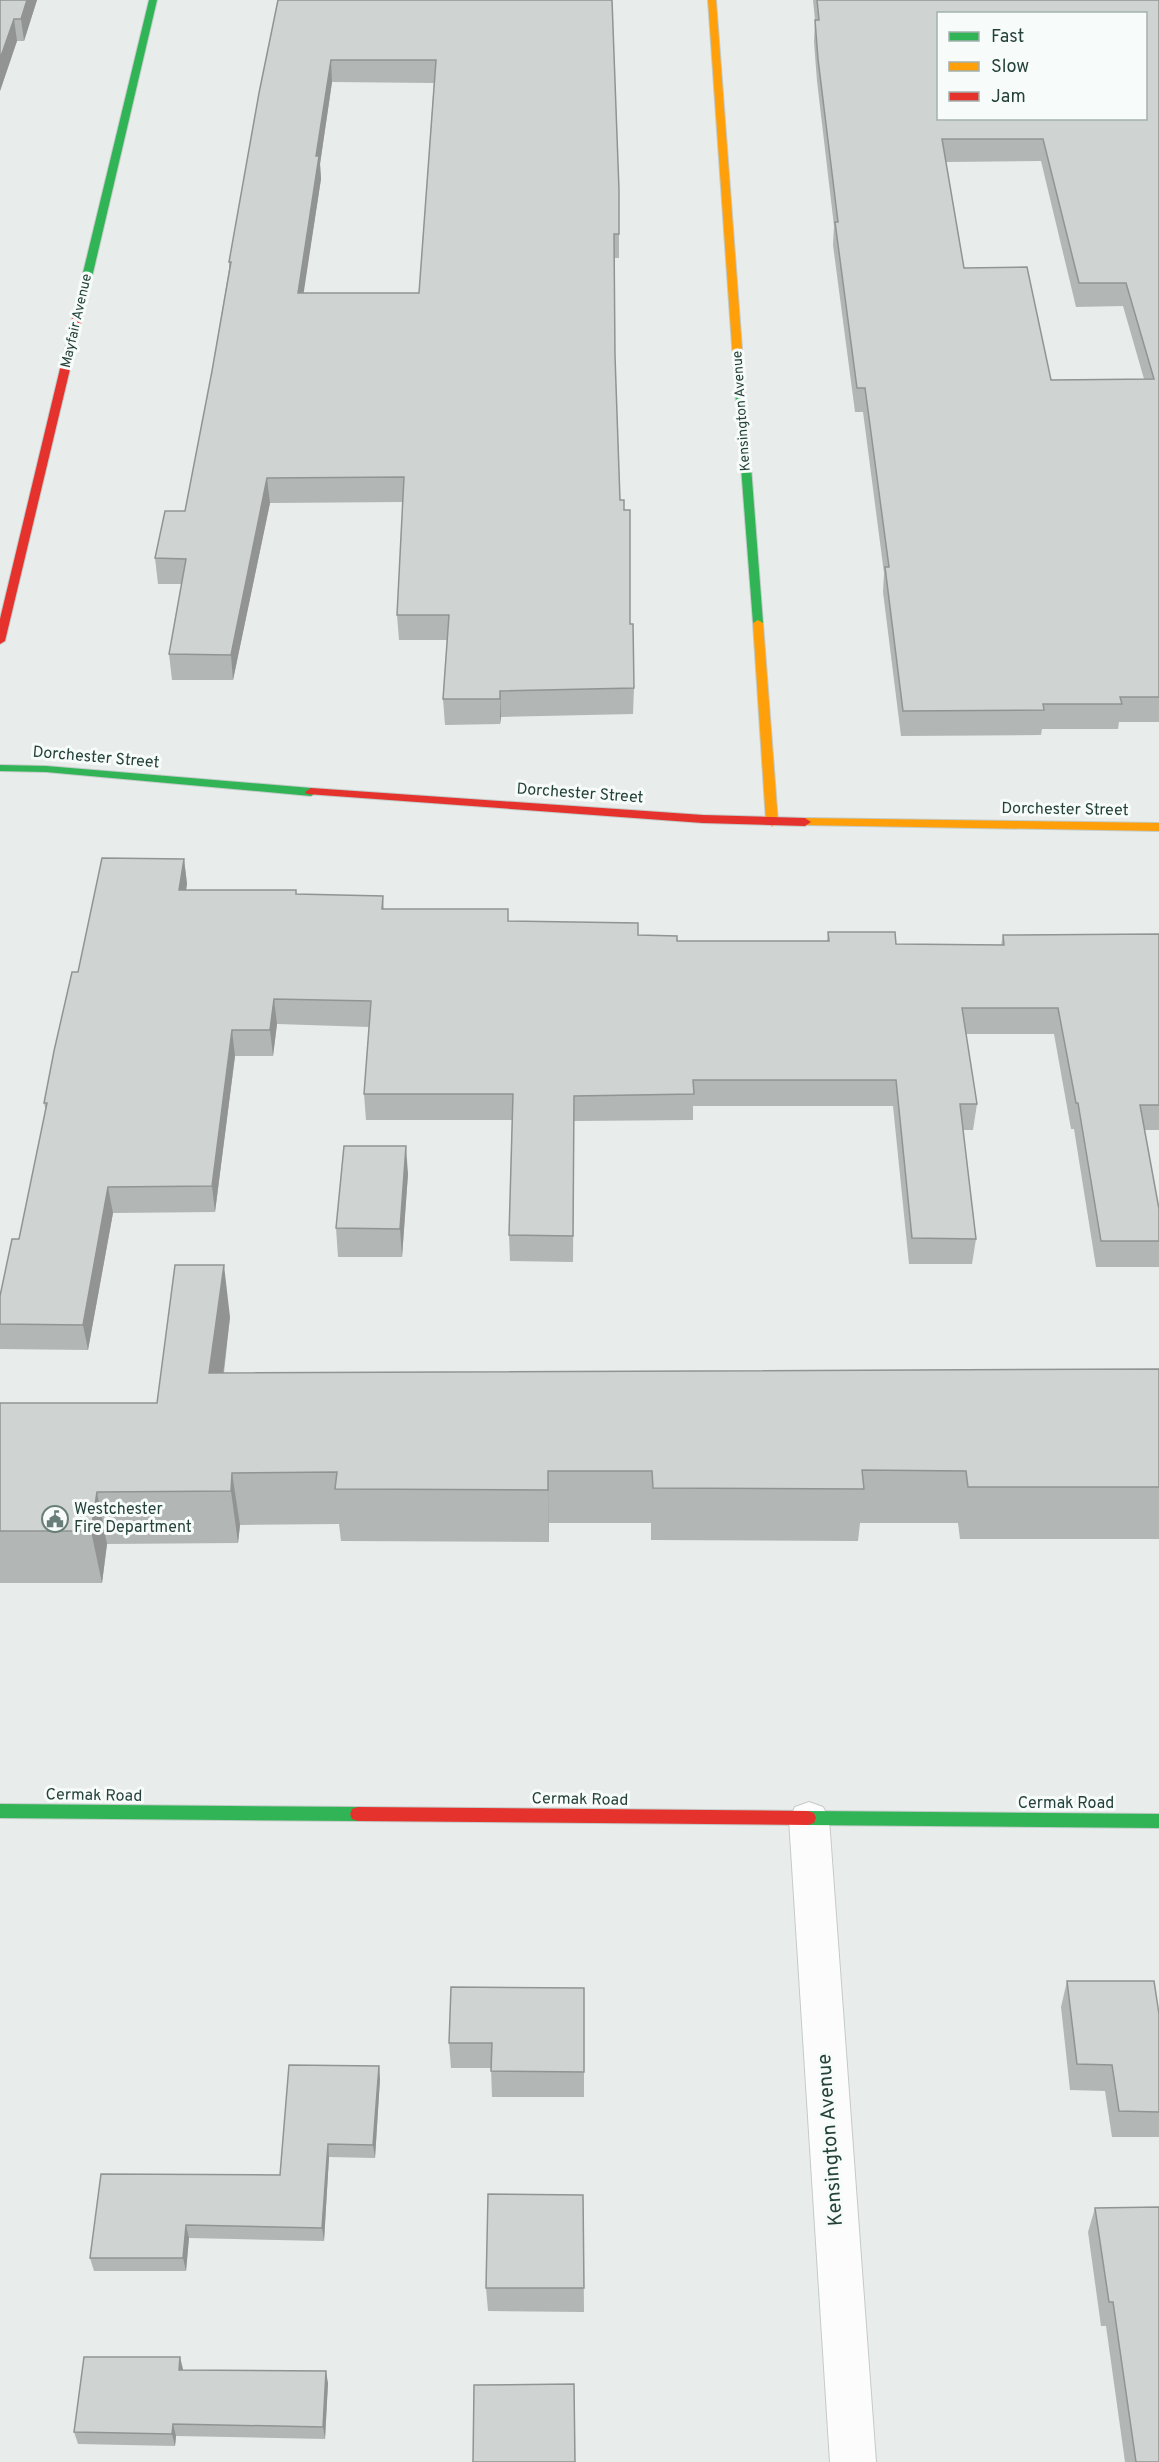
<svg xmlns="http://www.w3.org/2000/svg" width="1159" height="2462" font-family="Overpass,sans-serif">
	<style>
		.lines { fill: none; stroke-linecap: round; stroke-linejoin: round }
		.street-casing { stroke: #c5cac8; stroke-width: 2 }
		.fast-casing { stroke: #c3cbc8; stroke-width: 2 }
		.slow-casing { stroke: #c3cbc8; stroke-width: 2 }
		.jam-casing { stroke: #c3cbc8; stroke-width: 2 }
		.street { fill: #fcfcfc; fill-rule: evenodd }
		.fast { fill: #30b455; fill-rule: evenodd }
		.slow { fill: #ff9f0a; fill-rule: evenodd }
		.jam { fill: #e5322d; fill-rule: evenodd }
		.wall { fill: #b2b6b5; fill-rule: evenodd }
		.shaded-wall { fill: #919493 }
		.building { fill: #cfd4d2; stroke: #919493; stroke-width: 1.5; fill-rule: evenodd }
		.labels { text-anchor: middle; dominant-baseline: central; stroke-width: 6; stroke-linejoin: round; paint-order: stroke }
		.far-street-label { font-size: 14px; fill: #24423a; stroke: #f7fbf9 }
		.street-label { font-size: 16px; fill: #24423a; stroke: #f7fbf9 }
		.poi-label { font-size: 16px; fill: #24423a; stroke: #f7fbf9; text-anchor: start }
		.near-street-label { font-size: 20px; fill: #24423a; stroke: #f7fbf9 }
	</style>
	<rect width="100%" height="100%" fill="#e8edeb"/>
	<g class="lines">
		<defs>
			<path id="street" d="M 809,1802 L 823,1807 L 829,1819 L 876,2462 L 830,2462 L 789,1819 L 795,1807 Z"/>
			<path id="fast" d="M 149,0 L 157,0 L 92,277 L 87,280 L 82,277 Z
				M 739,372 L 744,375 L 763,623 L 758,626 L 753,623 L 734,375 Z
				M 0,765 L 46,766 L 311,788 L 317,792 L 311,796 L 46,772 L 0,771 Z
				M 0,1804 L 358,1807 L 364,1809 L 366,1814 L 364,1819 L 358,1821 L 0,1818 Z
				M 808,1811 L 1159,1814 L 1159,1828 L 808,1825 L 802,1823 L 800,1818 L 802,1813 Z"/>
			<path id="slow" d="M 708,0 L 716,0 L 744,375 L 739,378 L 734,375 Z
				M 758,620 L 763,623 L 778,822 L 772,826 L 766,822 L 753,623 Z
				M 805,818 L 1159,823 L 1159,831 L 801,825 L 799,822 Z"/>
			<path id="jam" d="M 87,274 L 92,277 L 5,641 L 0,644 L 0,619 L 82,277 Z
				M 311,788 L 703,815 L 805,818 L 811,822 L 805,826 L 703,823 L 307,794 L 305,792 Z
				M 358,1807 L 808,1811 L 814,1813 L 816,1818 L 814,1823 L 808,1825 L 358,1821 L 352,1819 L 350,1814 L 352,1809 Z"/>
		</defs>
		<!-- street casing -->
		<use href="#street" class="street-casing"/>
		<!-- fast casing -->
		<use href="#fast" class="fast-casing"/>
		<!-- slow casing -->
		<use href="#slow" class="slow-casing"/>
		<!-- jam casing -->
		<use href="#jam" class="jam-casing"/>
		<!-- street -->
		<use href="#street" class="street"/>
		<!-- fast -->
		<use href="#fast" class="fast"/>
		<!-- slow -->
		<use href="#slow" class="slow"/>
		<!-- jam -->
		<use href="#jam" class="jam"/>
	</g>
	<!-- wall -->
	<path class="wall" d="M 0,0 L 37,0 L 24,41 L 17,41 L 0,91 Z
		M 278,0 L 612,0 L 619,190 L 619,258 L 615,258 L 615,356 L 620,500 L 630,624 L 634,688 L 633,714 L 501,717 L 500,724 L 445,725 L 443,699 L 447,640 L 399,640 L 397,615 L 403,502 L 270,503 L 233,680 L 172,680 L 169,654 L 182,584 L 158,584 L 155,558 L 185,511 L 212,371 L 229,269 L 229,262 ZM 332,82 L 434,83 L 419,293 L 303,293 L 321,179 L 320,164 Z
		M 813,0 L 1159,0 L 1159,722 L 1119,722 L 1118,729 L 1042,729 L 1041,735 L 901,736 L 883,592 L 884,573 L 863,412 L 855,412 L 833,245 L 834,226 L 817,81 L 814,42 L 815,20 ZM 1041,161 L 1076,307 L 1123,306 L 1144,379 L 1051,380 L 964,268 L 946,162 Z
		M 184,859 L 187,884 L 186,890 L 296,890 L 296,894 L 383,896 L 384,909 L 508,909 L 508,921 L 638,935 L 677,941 L 827,941 L 828,932 L 896,944 L 1001,945 L 1003,935 L 1159,934 L 1159,1130 L 1144,1130 L 1159,1209 L 1159,1267 L 1096,1267 L 1074,1129 L 1071,1129 L 1054,1034 L 966,1034 L 977,1104 L 973,1130 L 963,1130 L 976,1239 L 972,1264 L 909,1264 L 893,1106 L 693,1106 L 693,1120 L 574,1121 L 573,1262 L 510,1261 L 509,1235 L 512,1120 L 366,1120 L 364,1094 L 369,1027 L 277,1024 L 273,1056 L 235,1056 L 215,1212 L 113,1213 L 88,1350 L 0,1349 L 0,1296 L 19,1239 L 46,1112 L 44,1103 L 78,972 Z
		M 408,1174 L 402,1257 L 338,1257 L 336,1228 Z
		M 230,1317 L 224,1373 L 1159,1369 L 1159,1539 L 960,1539 L 958,1523 L 860,1523 L 858,1541 L 651,1540 L 651,1523 L 549,1523 L 549,1542 L 341,1541 L 339,1524 L 240,1525 L 238,1543 L 107,1544 L 102,1583 L 0,1583 L 0,1403 L 157,1403 Z
		M 1067,1981 L 1159,2014 L 1159,2137 L 1112,2137 L 1105,2091 L 1070,2090 L 1061,2007 Z
		M 584,1988 L 584,2097 L 492,2097 L 491,2068 L 451,2068 L 449,2043 Z
		M 379,2066 L 380,2079 L 375,2158 L 329,2157 L 324,2241 L 189,2238 L 186,2271 L 94,2271 L 90,2258 L 280,2175 Z
		M 583,2195 L 584,2312 L 488,2311 L 486,2288 Z
		M 1095,2208 L 1159,2462 L 1125,2462 L 1106,2326 L 1101,2326 L 1088,2232 Z
		M 183,2370 L 328,2383 L 325,2439 L 176,2436 L 175,2446 L 78,2444 L 74,2432 Z"/>
	<!-- shaded-wall -->
	<path class="shaded-wall" d="M 27,0 L 37,0 L 24,41 L 21,19 Z
		M 14,19 L 17,41 L 0,91 L 0,59 Z
		M 331,60 L 332,82 L 320,164 L 321,179 L 300,317 L 298,293 L 316,156 Z
		M 267,478 L 270,503 L 233,680 L 231,655 Z
		M 500,691 L 501,717 L 500,724 Z
		M 184,859 L 187,884 L 182,916 L 179,890 Z
		M 274,999 L 277,1024 L 273,1056 L 270,1030 Z
		M 232,1030 L 235,1056 L 215,1212 L 212,1186 Z
		M 406,1146 L 408,1174 L 402,1257 L 400,1229 Z
		M 108,1187 L 113,1213 L 88,1350 L 83,1325 Z
		M 224,1265 L 230,1317 L 217,1425 L 209,1373 Z
		M 548,1471 L 549,1523 L 549,1542 Z
		M 232,1473 L 240,1525 L 238,1543 L 231,1491 Z
		M 97,1492 L 107,1544 L 102,1583 L 91,1531 Z
		M 379,2066 L 380,2079 L 375,2158 L 373,2145 Z
		M 328,2144 L 329,2157 L 324,2241 L 322,2228 Z
		M 186,2225 L 189,2238 L 186,2271 L 183,2258 Z
		M 180,2357 L 183,2369 L 182,2382 L 179,2370 Z
		M 326,2371 L 328,2383 L 325,2439 L 323,2427 Z
		M 173,2424 L 176,2436 L 175,2446 L 172,2434 Z"/>
	<!-- building -->
	<path class="building" d="M 0,0 L 27,0 L 21,19 L 14,19 L 0,59 Z
		M 278,0 L 612,0 L 619,190 L 619,234 L 614,234 L 615,356 L 620,500 L 624,500 L 624,510 L 630,510 L 630,624 L 633,624 L 634,688 L 500,691 L 500,699 L 443,699 L 449,615 L 397,615 L 404,477 L 267,478 L 231,655 L 169,654 L 186,559 L 155,558 L 165,511 L 185,511 L 212,371 L 231,262 L 229,262 L 259,93 ZM 331,60 L 436,60 L 419,293 L 298,293 L 319,156 L 316,156 Z
		M 817,0 L 1159,0 L 1159,697 L 1120,697 L 1122,704 L 1043,704 L 1044,710 L 903,711 L 885,567 L 889,567 L 865,388 L 857,388 L 835,222 L 838,222 L 818,59 L 815,20 L 819,20 ZM 939,14 L 1146,14 L 1146,118 L 939,118 ZM 942,139 L 1043,139 L 1079,283 L 1126,283 L 1154,379 L 1051,380 L 1027,267 L 964,268 Z
		M 102,858 L 184,859 L 179,890 L 296,890 L 296,894 L 383,896 L 382,909 L 508,909 L 508,921 L 638,923 L 638,935 L 677,936 L 677,941 L 829,941 L 828,932 L 895,932 L 896,944 L 1004,945 L 1003,935 L 1159,934 L 1159,1105 L 1140,1105 L 1159,1209 L 1159,1241 L 1101,1241 L 1078,1103 L 1076,1103 L 1058,1008 L 962,1008 L 977,1104 L 960,1104 L 976,1239 L 912,1238 L 896,1080 L 693,1080 L 694,1094 L 574,1096 L 573,1236 L 509,1235 L 513,1094 L 364,1094 L 371,1001 L 274,999 L 270,1030 L 232,1030 L 212,1186 L 108,1187 L 83,1325 L 0,1324 L 0,1296 L 12,1239 L 19,1239 L 47,1103 L 44,1103 L 54,1051 L 72,972 L 78,972 Z
		M 344,1146 L 406,1146 L 400,1229 L 336,1228 Z
		M 175,1265 L 224,1265 L 209,1373 L 1159,1369 L 1159,1487 L 968,1487 L 966,1471 L 862,1470 L 864,1489 L 653,1488 L 652,1471 L 548,1471 L 548,1490 L 335,1489 L 337,1472 L 232,1473 L 231,1491 L 97,1492 L 91,1531 L 0,1531 L 0,1403 L 157,1403 Z
		M 1067,1981 L 1154,1981 L 1159,2014 L 1159,2112 L 1119,2111 L 1112,2065 L 1077,2064 Z
		M 451,1987 L 584,1988 L 584,2072 L 491,2071 L 492,2043 L 449,2043 Z
		M 289,2065 L 379,2066 L 373,2145 L 328,2144 L 322,2228 L 186,2225 L 183,2258 L 90,2258 L 101,2174 L 280,2175 Z
		M 488,2194 L 583,2195 L 584,2288 L 486,2288 Z
		M 1159,2207 L 1159,2462 L 1136,2462 L 1113,2302 L 1109,2302 L 1095,2208 Z
		M 84,2357 L 180,2357 L 179,2370 L 326,2371 L 323,2427 L 173,2424 L 172,2434 L 74,2432 Z
		M 574,2384 L 575,2462 L 473,2462 L 474,2385 Z"/>
	<!-- icons -->
	<defs>
		<symbol id="civic-ring" viewBox="-11 -11 22 22"><circle r="9.5" fill="#f7fbf9" stroke="#697e78" stroke-width="1.5"/><path d="M-.6-6.5H3V-4.5H.6V-3L4-1V1h2V6H-6V1h2V-1L-.6-3ZM-1.2 2.5V6h2.4V2.5Z" fill="#697e78"/></symbol>
	</defs>
	<g fill-rule="evenodd">
		<use href="#civic-ring" x="40" y="1504" width="30" height="30"/>
	</g>
	<g class="labels">
		<!-- far-street labels -->
		<g class="far-street-label">
			<text transform="translate(77 321) rotate(-77)">Mayfair Avenue</text>
			<text transform="translate(742 411) rotate(-94)">Kensington Avenue</text>
		</g>
		<!-- street labels -->
		<g class="street-label">
			<text transform="translate(96 758) rotate(5)">Dorchester Street</text>
			<text transform="translate(580 794) rotate(4)">Dorchester Street</text>
			<text transform="translate(1065 810) rotate(1)">Dorchester Street</text>
			<text transform="translate(94 1796) rotate(1)">Cermak Road</text>
			<text transform="translate(580 1800) rotate(1)">Cermak Road</text>
			<text x="1066" y="1804">Cermak Road</text>
		</g>
		<!-- poi labels -->
		<g class="poi-label">
			<text x="74" y="1510">Westchester<tspan x="74" dy="18">Fire Department</tspan></text>
		</g>
		<!-- near-street labels -->
		<g class="near-street-label">
			<text transform="translate(831 2140) rotate(-94)">Kensington Avenue</text>
		</g>
	</g>
	<!-- legend -->
	<rect x="937" y="12" width="210" height="108" fill="#f7fbf9" stroke="#a3b1ad" stroke-width="1.5"/>
	<rect x="949" y="32" width="30" height="9" fill="#30b455" stroke="#a3b1ad" stroke-width="1.5"/>
	<text x="991" y="42" font-size="18" fill="#24423a">Fast</text>
	<rect x="949" y="62" width="30" height="9" fill="#ff9f0a" stroke="#a3b1ad" stroke-width="1.5"/>
	<text x="991" y="72" font-size="18" fill="#24423a">Slow</text>
	<rect x="949" y="92" width="30" height="9" fill="#e5322d" stroke="#a3b1ad" stroke-width="1.5"/>
	<text x="991" y="102" font-size="18" fill="#24423a">Jam</text>
</svg>
